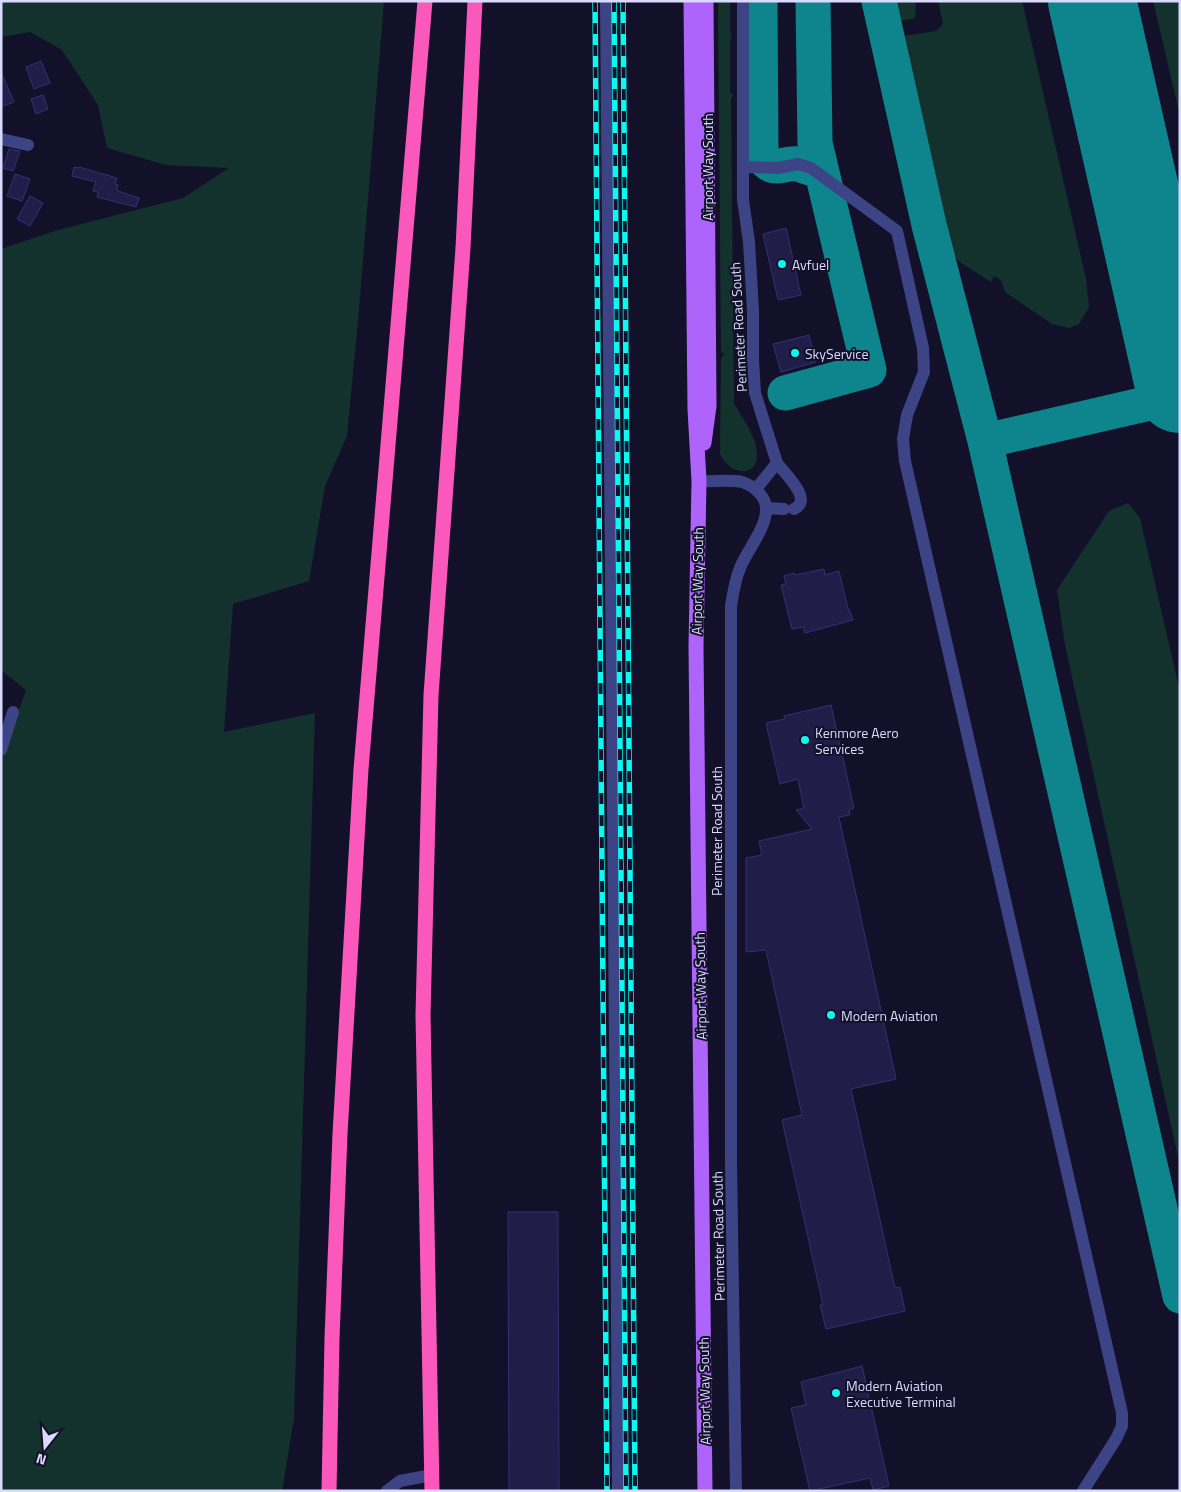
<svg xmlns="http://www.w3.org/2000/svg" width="1181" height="1492" font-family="'Titillium Web',sans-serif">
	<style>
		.green { fill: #14322d }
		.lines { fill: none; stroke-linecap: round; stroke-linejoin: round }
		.taxiway { stroke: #0e858c; stroke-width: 35 }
		.runway { stroke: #0e858c; stroke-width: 88 }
		.building { fill: #201d49; stroke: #343074 }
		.minor { stroke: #3d4486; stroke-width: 12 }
		.major { stroke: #ae63fb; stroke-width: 15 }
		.highway { stroke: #fb58bc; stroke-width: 15 }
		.rail-casing { stroke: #0bf9f0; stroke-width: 5.5 }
		.rail { stroke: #121129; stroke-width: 4; stroke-dasharray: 11; stroke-linecap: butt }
		.poi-dot { fill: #0bf9f0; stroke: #121129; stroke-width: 2 }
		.labels { text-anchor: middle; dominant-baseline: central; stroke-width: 4; stroke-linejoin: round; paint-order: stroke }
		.street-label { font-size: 14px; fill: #d9dafe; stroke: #121129 }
		.poi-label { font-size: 14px; fill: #d9dafe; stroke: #121129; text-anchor: start }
	</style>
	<rect width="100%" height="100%" fill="#121129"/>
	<!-- green -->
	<path class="green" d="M 1,1 L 384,1 L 359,310 L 347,436 L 325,486 L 309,581 L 233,604 L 224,732 L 315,713 L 294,1418 L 282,1491 L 1,1491 L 1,760 L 26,690 L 1,670 L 1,249 L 58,230 L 183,198 L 229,168 L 166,165 L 107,148 L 98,105 L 62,50 L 30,32 L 1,37 Z
		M 718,1 L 730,1 L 730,32 L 732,34 L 730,42 L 730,92 L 733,95 L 731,99 L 734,403 C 742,418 757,437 757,454 C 757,480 729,474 720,454 L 721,358 L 725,354 L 721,352 Z
		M 890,1 L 916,1 L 915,18 L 895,22 Z
		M 938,1 L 1022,1 L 1086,279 L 1089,307 L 1079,324 L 1069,328 L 1052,324 L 1005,292 L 1001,280 L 994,276 L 991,282 L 958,261 L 944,239 L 897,37 L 936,31 L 943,24 Z
		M 1153,1 L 1180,1 L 1180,116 Z
		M 1128,503 L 1140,518 L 1180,692 L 1180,1166 L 1065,645 L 1057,590 L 1109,511 Z"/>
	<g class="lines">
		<!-- taxiway -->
		<path class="taxiway" d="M 760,1 L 761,156 C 775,174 781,162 798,164 C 802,165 806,167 810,168
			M 879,1 L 929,225 L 985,441 L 1180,1296
			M 785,393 L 869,370 L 815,143 L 813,1
			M 985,441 L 1180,396"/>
		<!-- runway -->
		<path class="runway" d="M 1092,1 L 1180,389"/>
	</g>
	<!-- building -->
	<path class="building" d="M 41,61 L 50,83 L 34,89 L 26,67 Z
		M 1,72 L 14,102 L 1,107 Z
		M 43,95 L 48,109 L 36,114 L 31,99 Z
		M 9,149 L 20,151 L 13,171 L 3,168 Z
		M 74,167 L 78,168 L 79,167 L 117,178 L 115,184 L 118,185 L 117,190 L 118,191 L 139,198 L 136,207 L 97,197 L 98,192 L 93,191 L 96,182 L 72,176 Z
		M 15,174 L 30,179 L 22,201 L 7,196 Z
		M 30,196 L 43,203 L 30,226 L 17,219 Z
		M 786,228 L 801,295 L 778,300 L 763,234 Z
		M 809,335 L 816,362 L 781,372 L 773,344 Z
		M 824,569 L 825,575 L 839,571 L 848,609 L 849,609 L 853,620 L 805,633 L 803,627 L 792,629 L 781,585 L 786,584 L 784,576 L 794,573 L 795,575 Z
		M 831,705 L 854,808 L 849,810 L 850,815 L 839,817 L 896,1079 L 851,1089 L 895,1288 L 900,1287 L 905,1311 L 826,1329 L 820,1305 L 823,1305 L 782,1120 L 802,1115 L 766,950 L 746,952 L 746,858 L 762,855 L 759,841 L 812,829 L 796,810 L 804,808 L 798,779 L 780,784 L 766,723 L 785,719 L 784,716 Z
		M 508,1212 L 558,1212 L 559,1491 L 509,1491 Z
		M 862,1366 L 889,1486 L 873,1490 L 870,1478 L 810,1491 L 791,1408 L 806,1405 L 801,1382 Z"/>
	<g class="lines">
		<!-- minor -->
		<path class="minor" d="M 606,1 L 616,1152 L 618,1491
			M 743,1 L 743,200 L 749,242 L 753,311 L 753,360 L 755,393 L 777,463 L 756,489
			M 1,139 L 28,145
			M 743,167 L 778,168 L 798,164 L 811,168 L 897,231 L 923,348 L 924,372 L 907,415 L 903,439 L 905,461 L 1122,1413 L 1122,1426 L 1116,1439 L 1083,1491
			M 777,463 C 785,474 814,500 794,509
			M 699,481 C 711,482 730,479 742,482 C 749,484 756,489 761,495 C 778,516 748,547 740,568 C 735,580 733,593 731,606 L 731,1162 L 736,1491
			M 767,508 L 784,509
			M 1,750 L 13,712
			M 387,1491 L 400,1481 L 432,1475"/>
		<!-- major -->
		<path class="major" d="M 691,1 L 695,409 L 699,481 L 696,647 L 705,1491
			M 704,443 L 709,406 L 706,1"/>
		<!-- highway -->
		<path class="highway" d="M 329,1491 L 332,1338 L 340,1134 L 361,769 L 425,1
			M 432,1491 L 423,1015 L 431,695 L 463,248 L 475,1"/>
		<defs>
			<path id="rail" d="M 595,1 L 607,1491
				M 614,1 L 626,1491
				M 623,1 L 635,1491"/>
		</defs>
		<!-- rail casing -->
		<use href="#rail" class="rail-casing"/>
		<!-- rail -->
		<use href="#rail" class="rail"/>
	</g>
	<!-- markers -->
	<g class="poi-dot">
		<circle cx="782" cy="264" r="5"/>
		<circle cx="795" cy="353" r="5"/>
		<circle cx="805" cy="740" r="5"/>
		<circle cx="831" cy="1015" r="5"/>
		<circle cx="836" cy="1393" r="5"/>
	</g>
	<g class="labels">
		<!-- street labels -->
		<g class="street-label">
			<text transform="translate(707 167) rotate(-90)">Airport Way South</text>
			<text transform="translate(738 327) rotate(-93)">Perimeter Road South</text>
			<text transform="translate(697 581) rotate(-89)">Airport Way South</text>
			<text transform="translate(716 831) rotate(-90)">Perimeter Road South</text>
			<text transform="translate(700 986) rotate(-91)">Airport Way South</text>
			<text transform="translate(718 1236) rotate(-91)">Perimeter Road South</text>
			<text transform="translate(704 1391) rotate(-91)">Airport Way South</text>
		</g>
		<!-- poi labels -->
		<g class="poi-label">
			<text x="792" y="264">Avfuel</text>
			<text x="805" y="353">SkyService</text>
			<text x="815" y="732">Kenmore Aero<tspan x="815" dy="16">Services</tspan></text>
			<text x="841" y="1015">Modern Aviation</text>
			<text x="846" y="1385">Modern Aviation<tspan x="846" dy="16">Executive Terminal</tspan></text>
		</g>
	</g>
	<!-- border -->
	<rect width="1181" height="1492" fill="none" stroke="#d9dafe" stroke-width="5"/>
	<!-- north arrow -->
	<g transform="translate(45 1447) rotate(197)" stroke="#121129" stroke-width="4" paint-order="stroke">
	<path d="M0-4L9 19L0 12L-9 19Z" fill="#d9dafe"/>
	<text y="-8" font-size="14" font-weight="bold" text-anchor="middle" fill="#d9dafe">N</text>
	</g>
</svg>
